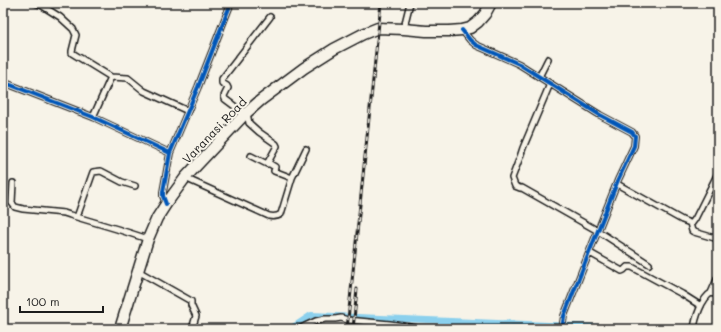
<svg xmlns="http://www.w3.org/2000/svg" width="721" height="332" font-family="Mali,sans-serif">
	<style>
		.lines { fill: none; stroke-linecap: round; stroke-linejoin: round }
		.canal { stroke: #8bd0ed; stroke-width: 6 }
		.street-casing { stroke: #1c1c1c; stroke-width: 8 }
		.highway-casing { stroke: #1c1c1c; stroke-width: 13 }
		.street { stroke: #f7f3e8; stroke-width: 5 }
		.highway { stroke: #f7f3e8; stroke-width: 10 }
		.rail-casing { stroke: #1c1c1c; stroke-width: 3 }
		.rail { stroke: #f7f3e8; stroke-width: 1.5; stroke-dasharray: 4.5; stroke-linecap: butt }
		.cycleway-casing { stroke: #f7f3e8; stroke-width: 6 }
		.cycleway { stroke: #0057b8; stroke-width: 4 }
		.labels { text-anchor: middle; dominant-baseline: central; stroke-width: 4; stroke-linejoin: round; paint-order: stroke }
		.street-label { font-size: 12px; fill: #1c1c1c; stroke: #f7f3e8 }
	</style>
	<rect width="100%" height="100%" fill="#f7f3e8"/>
	<filter id="ink" filterUnits="userSpaceOnUse"><feTurbulence type="fractalNoise" baseFrequency=".025" numOctaves="2"/><feDisplacementMap in="SourceGraphic" scale="8" xChannelSelector="R" yChannelSelector="G"/><feConvolveMatrix kernelMatrix="1 2 1 2 8 2 1 2 1" color-interpolation-filters="sRGB"/></filter>
	<g filter="url(#ink)">
		<g class="lines">
			<!-- canal -->
			<path class="canal" d="M 292,329 L 293,327 L 311,315 L 642,329"/>
			<defs>
				<path id="street" d="M 35,3 L 41,5 L 60,17 L 73,29 L 76,35 L 72,51 L 72,53 L 111,77 L 93,117
					M 404,29 L 406,19 L 410,3
					M 462,30 L 470,40 L 476,45 L 519,64 L 600,115 L 632,132 L 635,136 L 634,146 L 618,180 L 564,316 L 562,329
					M 111,77 L 128,78 L 144,91 L 188,111
					M 539,77 L 548,59
					M 3,82 L 93,117 L 170,153
					M 247,113 L 249,123 L 259,132 L 276,144 L 277,146 L 267,164
					M 245,114 L 225,99 L 224,96 L 228,88 L 227,86 L 222,83 L 222,79 L 270,17
					M 251,156 L 267,164 L 270,164 L 275,167 L 274,171 L 292,178
					M 185,178 L 269,216 C 274,217 277,217 281,214 L 292,178 L 306,149
					M 13,183 L 12,203 L 15,207 L 23,209 L 64,213 L 70,215 L 117,229 L 148,239
					M 617,184 L 682,220 L 690,223 L 692,223 L 695,219 L 717,175
					M 520,188 L 515,186 L 512,178 L 520,157 L 523,148 L 550,84
					M 522,188 L 598,231 L 649,264
					M 166,204 L 163,196 L 163,192 L 170,153 L 198,87 L 231,3
					M 77,217 L 93,172 L 101,171 L 122,182 L 135,186
					M 690,223 L 692,231 L 694,232 L 718,239
					M 590,253 L 622,271 L 624,270 L 627,267 L 632,267 L 682,294 L 701,306
					M 138,271 L 191,301 L 191,305 L 196,316 L 192,329
					M 711,293 L 718,277
					M 299,329 L 305,326 L 316,321 L 325,319 L 335,319 L 341,318 L 348,320 L 390,324 L 417,328 L 459,329
					M 694,329 C 695,319 702,298 711,293 L 718,295"/>
				<path id="highway" d="M 120,329 L 148,239 L 157,218 L 166,204 L 185,178 L 197,165 L 245,114 L 261,100 L 304,68 L 334,49 L 363,34 L 378,28 L 404,29 L 426,31 L 449,31 L 462,30 L 470,28 L 478,22 L 485,14 L 491,3"/>
			</defs>
			<!-- street casing -->
			<use href="#street" class="street-casing"/>
			<!-- highway casing -->
			<use href="#highway" class="highway-casing"/>
			<!-- street -->
			<use href="#street" class="street"/>
			<!-- highway -->
			<use href="#highway" class="highway"/>
			<defs>
				<path id="rail" d="M 347,329 L 381,3
					M 353,329 L 357,289"/>
			</defs>
			<!-- rail casing -->
			<use href="#rail" class="rail-casing"/>
			<!-- rail -->
			<use href="#rail" class="rail"/>
			<defs>
				<path id="cycleway" d="M 462,30 L 470,40 L 476,45 L 519,64 L 600,115 L 632,132 L 635,136 L 634,146 L 618,180 L 564,316 L 562,329
					M 3,82 L 93,117 L 170,153
					M 166,204 L 163,196 L 163,192 L 170,153 L 198,87 L 231,3"/>
			</defs>
			<!-- cycleway casing -->
			<use href="#cycleway" class="cycleway-casing"/>
			<!-- cycleway -->
			<use href="#cycleway" class="cycleway"/>
		</g>
	</g>
	<g class="labels">
		<!-- street labels -->
		<g class="street-label">
			<text transform="translate(214 130) rotate(-46)">Varanasi Road</text>
		</g>
	</g>
	<!-- margin -->
	<rect width="721" height="332" fill="none" stroke="#f7f3e8" stroke-width="16"/>
	<rect x="8" y="8" width="705" height="316" fill="none" stroke="#1c1c1c" stroke-width="1.5" filter="url(#ink)"/>
	<!-- scale -->
	<path d="M20 306v6h83v-6" fill="none" stroke="#1c1c1c" stroke-width="2"/>
	<text x="26" y="306" font-size="12" fill="#1c1c1c" stroke="#f7f3e8" stroke-width="3" paint-order="stroke">100 m</text>
</svg>
